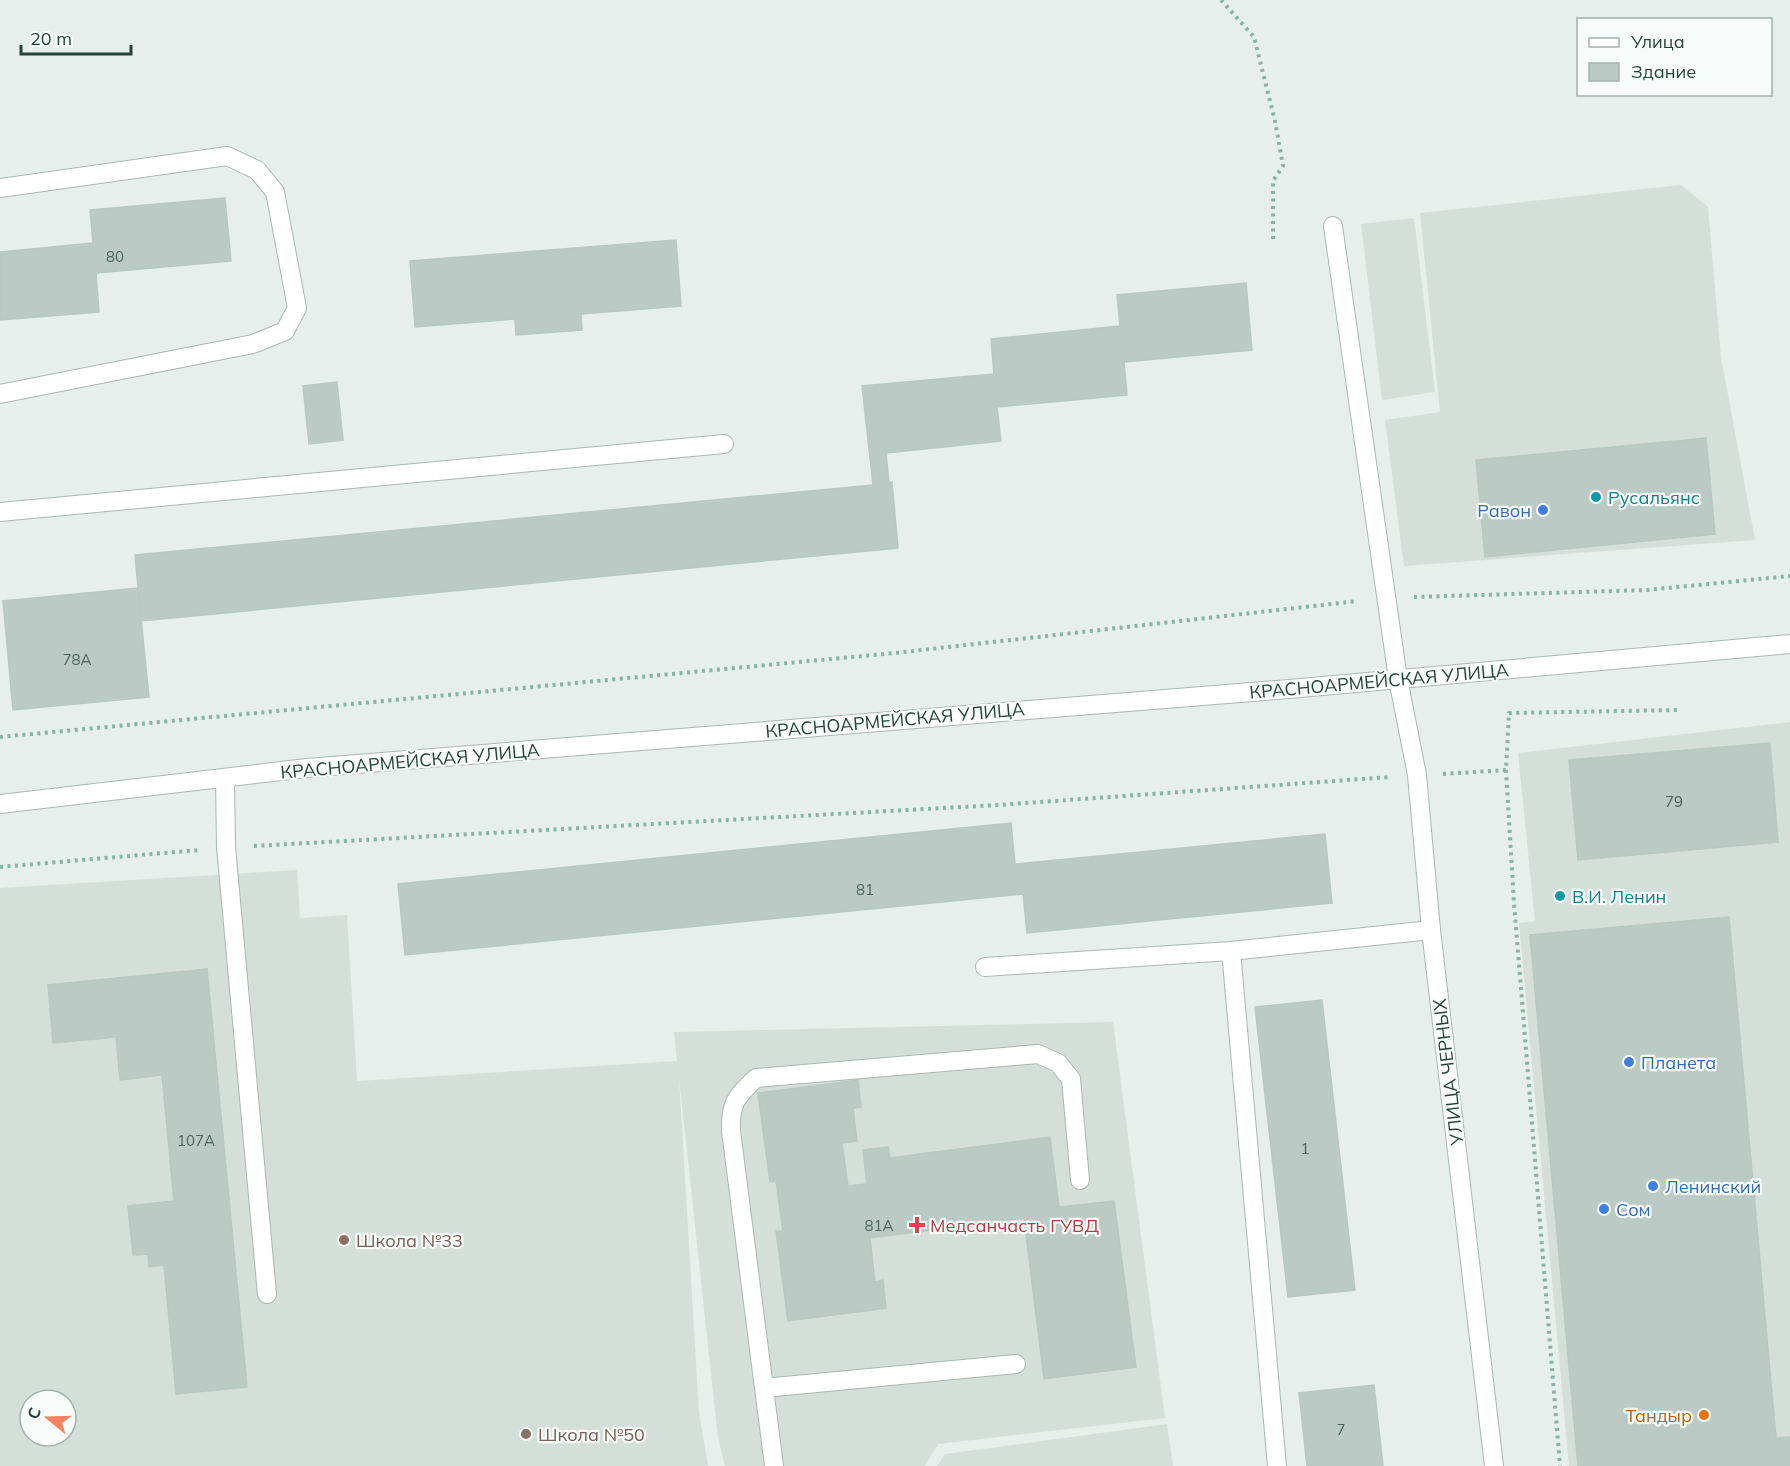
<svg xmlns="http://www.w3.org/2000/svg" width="1790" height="1466" font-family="Mulish,sans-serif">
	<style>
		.built { fill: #d4dfda; fill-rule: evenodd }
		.building { fill: #bbcac4; stroke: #b8c9c2; stroke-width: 1.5 }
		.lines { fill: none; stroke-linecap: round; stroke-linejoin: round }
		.service-casing { stroke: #a8b8b2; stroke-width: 20 }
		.tertiary-casing { stroke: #a8b8b2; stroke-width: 20 }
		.path { stroke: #86b3a5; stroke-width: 4; stroke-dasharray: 3 4.5; stroke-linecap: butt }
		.service { stroke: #fff; stroke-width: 18 }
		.tertiary { stroke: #fff; stroke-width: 18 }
		.culture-dot { fill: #0f9aa8; stroke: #f7fbf9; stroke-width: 2 }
		.shop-dot { fill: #3f7fe0; stroke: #f7fbf9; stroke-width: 2 }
		.health-dot { fill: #e0444e; stroke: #f7fbf9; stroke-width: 2 }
		.education-dot { fill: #8d6e63; stroke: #f7fbf9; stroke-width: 2 }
		.food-dot { fill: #e8710a; stroke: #f7fbf9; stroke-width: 2 }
		.labels { text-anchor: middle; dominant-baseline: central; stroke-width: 4.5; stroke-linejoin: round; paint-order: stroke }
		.number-label { font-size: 15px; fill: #4a645c }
		.culture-label { font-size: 18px; fill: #0d838f; stroke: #f7fbf9; text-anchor: start }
		.shop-label { font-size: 18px; fill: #366cbe; stroke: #f7fbf9; text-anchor: start }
		.street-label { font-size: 18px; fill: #24423a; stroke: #f7fbf9 }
		.health-label { font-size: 18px; fill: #be3a42; stroke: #f7fbf9; text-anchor: start }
		.education-label { font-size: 18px; fill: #785e54; stroke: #f7fbf9; text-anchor: start }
		.food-label { font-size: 18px; fill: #c56008; stroke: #f7fbf9; text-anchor: end }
	</style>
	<rect width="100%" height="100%" fill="#e6efeb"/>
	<!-- built -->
	<path class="built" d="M 1681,185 L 1708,207 L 1721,357 L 1755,540 L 1404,566 L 1385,420 L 1440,412 L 1420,213 Z
		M 1414,218 L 1435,392 L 1382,400 L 1361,224 Z
		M 1790,722 L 1790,1466 L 1569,1466 L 1519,923 L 1535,921 L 1518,753 Z
		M 297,870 L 300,918 L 347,915 L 357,1081 L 677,1061 L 674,1032 L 1113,1022 L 1165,1418 L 938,1444 L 925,1466 L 725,1466 L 718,1438 L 679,1078 L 699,1413 L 708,1466 L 0,1466 L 0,888 ZM 30,1400 L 66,1400 L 66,1436 L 30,1436 Z
		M 1167,1424 L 1173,1466 L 937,1466 L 945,1454 Z"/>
	<!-- building -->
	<path class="building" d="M 225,198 L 231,261 L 96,273 L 99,312 L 0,320 L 0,252 L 93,243 L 90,210 Z
		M 676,240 L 681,306 L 581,314 L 582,330 L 516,335 L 515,319 L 415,327 L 410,261 Z
		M 1246,283 L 1252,350 L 1124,362 L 1127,395 L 997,407 L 1001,441 L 886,453 L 889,483 L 892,482 L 898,548 L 141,621 L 135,555 L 873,485 L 862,386 L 994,374 L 991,339 L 1120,326 L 1117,295 Z
		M 337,382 L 343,440 L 309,444 L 303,386 Z
		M 1706,438 L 1715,534 L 1485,557 L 1476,460 Z
		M 138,588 L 149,697 L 13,710 L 3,601 Z
		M 1770,743 L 1778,842 L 1578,860 L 1569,760 Z
		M 1011,823 L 1015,864 L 1325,834 L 1332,903 L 1027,933 L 1023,894 L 405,955 L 398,884 Z
		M 1729,917 L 1776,1438 L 1790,1437 L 1790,1466 L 1578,1466 L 1530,935 Z
		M 207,969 L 247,1387 L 176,1394 L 164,1265 L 149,1267 L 148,1254 L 133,1255 L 128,1206 L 174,1201 L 162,1075 L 120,1080 L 116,1037 L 53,1043 L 48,985 Z
		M 1322,1000 L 1355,1290 L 1288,1297 L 1255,1007 Z
		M 858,1080 L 861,1107 L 853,1108 L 857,1141 L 842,1143 L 848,1186 L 867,1184 L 863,1150 L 888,1147 L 890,1158 L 1050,1137 L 1059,1207 L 1114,1201 L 1136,1367 L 1044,1379 L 1024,1218 L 870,1238 L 875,1282 L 883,1280 L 886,1308 L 788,1321 L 776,1231 L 783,1231 L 776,1181 L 770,1182 L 758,1093 Z
		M 1374,1385 L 1383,1466 L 1307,1466 L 1299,1393 Z"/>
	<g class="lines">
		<defs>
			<path id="service" d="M 0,188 L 227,156 L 257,170 L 275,192 L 297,308 L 285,331 L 253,344 L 0,394
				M 1333,226 L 1398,679
				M 0,512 L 724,444
				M 225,779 L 226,847 L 267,1294
				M 1231,951 L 1277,1466
				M 985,967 L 1231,951 L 1431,930
				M 764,1388 L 1016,1364
				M 774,1466 L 731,1131 C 730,1103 736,1097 756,1078 L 1038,1054 L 1058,1063 L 1071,1079 L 1080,1180"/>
			<path id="tertiary" d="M 1398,679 L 1417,775 L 1431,930 L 1494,1466
				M 0,804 L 307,768 L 1289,689 L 1790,644"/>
		</defs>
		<!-- service casing -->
		<use href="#service" class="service-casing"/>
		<!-- tertiary casing -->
		<use href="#tertiary" class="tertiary-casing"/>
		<!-- path -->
		<path class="path" d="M 1221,0 L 1254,37 L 1275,121 L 1283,166 L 1273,181 L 1273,242
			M 1414,597 L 1647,590 L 1790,576
			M 0,737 L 895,653 L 1358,601
			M 1506,770 L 1514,903 L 1560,1466
			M 1443,774 L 1506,770 L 1509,713 L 1679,710
			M 254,846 L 998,805 L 1390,777
			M 0,867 L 199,850"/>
		<!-- service -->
		<use href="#service" class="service"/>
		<!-- tertiary -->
		<use href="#tertiary" class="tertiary"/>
	</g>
	<!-- markers -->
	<g class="culture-dot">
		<circle cx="1596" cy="497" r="6"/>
		<circle cx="1560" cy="896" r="6"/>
	</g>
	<g class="shop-dot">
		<circle cx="1543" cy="510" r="6"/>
		<circle cx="1629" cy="1062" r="6"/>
		<circle cx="1653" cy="1186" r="6"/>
		<circle cx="1604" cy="1209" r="6"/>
	</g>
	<path class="health-dot" d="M914 1216h6v6h6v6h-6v6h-6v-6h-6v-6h6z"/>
	<g class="education-dot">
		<circle cx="344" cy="1240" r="6"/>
		<circle cx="526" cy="1434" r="6"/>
	</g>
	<circle class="food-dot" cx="1704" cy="1415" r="6"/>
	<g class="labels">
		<!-- number labels -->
		<g class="number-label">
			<text x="115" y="256">80</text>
			<text x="77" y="659">78А</text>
			<text x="1674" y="801">79</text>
			<text x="865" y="889">81</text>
			<text x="196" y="1140">107А</text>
			<text x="1305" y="1148">1</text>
			<text x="879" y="1225">81А</text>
			<text x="1341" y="1429">7</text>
		</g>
		<!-- culture labels -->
		<g class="culture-label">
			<text x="1608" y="497">Русальянс</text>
			<text x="1572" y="896">В.И. Ленин</text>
		</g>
		<!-- shop labels -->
		<g class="shop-label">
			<text x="1531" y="510" text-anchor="end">Равон</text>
			<text x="1641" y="1062">Планета</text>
			<text x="1665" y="1186">Ленинский</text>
			<text x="1616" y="1209">Сом</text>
		</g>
		<!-- street labels -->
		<g class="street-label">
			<text transform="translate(1379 681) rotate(-5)">КРАСНОАРМЕЙСКАЯ УЛИЦА</text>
			<text transform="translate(895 720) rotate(-5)">КРАСНОАРМЕЙСКАЯ УЛИЦА</text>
			<text transform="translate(410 761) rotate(-5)">КРАСНОАРМЕЙСКАЯ УЛИЦА</text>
			<text transform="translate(1448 1072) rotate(-97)">УЛИЦА ЧЕРНЫХ</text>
		</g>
		<!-- health labels -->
		<g class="health-label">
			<text x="930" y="1225">Медсанчасть ГУВД</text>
		</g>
		<!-- education labels -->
		<g class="education-label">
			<text x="356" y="1240">Школа №33</text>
			<text x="538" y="1434">Школа №50</text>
		</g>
		<!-- food labels -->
		<g class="food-label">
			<text x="1692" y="1415">Тандыр</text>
		</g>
	</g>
	<!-- legend -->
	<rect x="1577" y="18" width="195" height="78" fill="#f7fbf9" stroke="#a3b1ad" stroke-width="1.5"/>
	<rect x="1589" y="38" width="30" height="9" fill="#ffffff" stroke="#a3b1ad" stroke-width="1.5"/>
	<text x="1631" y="48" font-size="18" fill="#24423a">Улица</text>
	<rect x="1589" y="63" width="30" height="18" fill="#bbcac4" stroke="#a3b1ad" stroke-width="1.5"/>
	<text x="1631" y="78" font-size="18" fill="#24423a">Здание</text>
	<!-- north arrow -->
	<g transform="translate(48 1418) rotate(289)"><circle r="28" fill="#f7fbf9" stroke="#a3b1ad" stroke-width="1.5"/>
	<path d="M0-4.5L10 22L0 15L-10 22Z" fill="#f4845f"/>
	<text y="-9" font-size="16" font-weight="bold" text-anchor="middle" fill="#24423a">С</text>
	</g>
	<!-- scale -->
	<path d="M21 45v9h110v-9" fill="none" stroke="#24423a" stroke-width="3"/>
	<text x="30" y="45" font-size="18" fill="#24423a" stroke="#f7fbf9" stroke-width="4.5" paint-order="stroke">20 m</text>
</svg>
